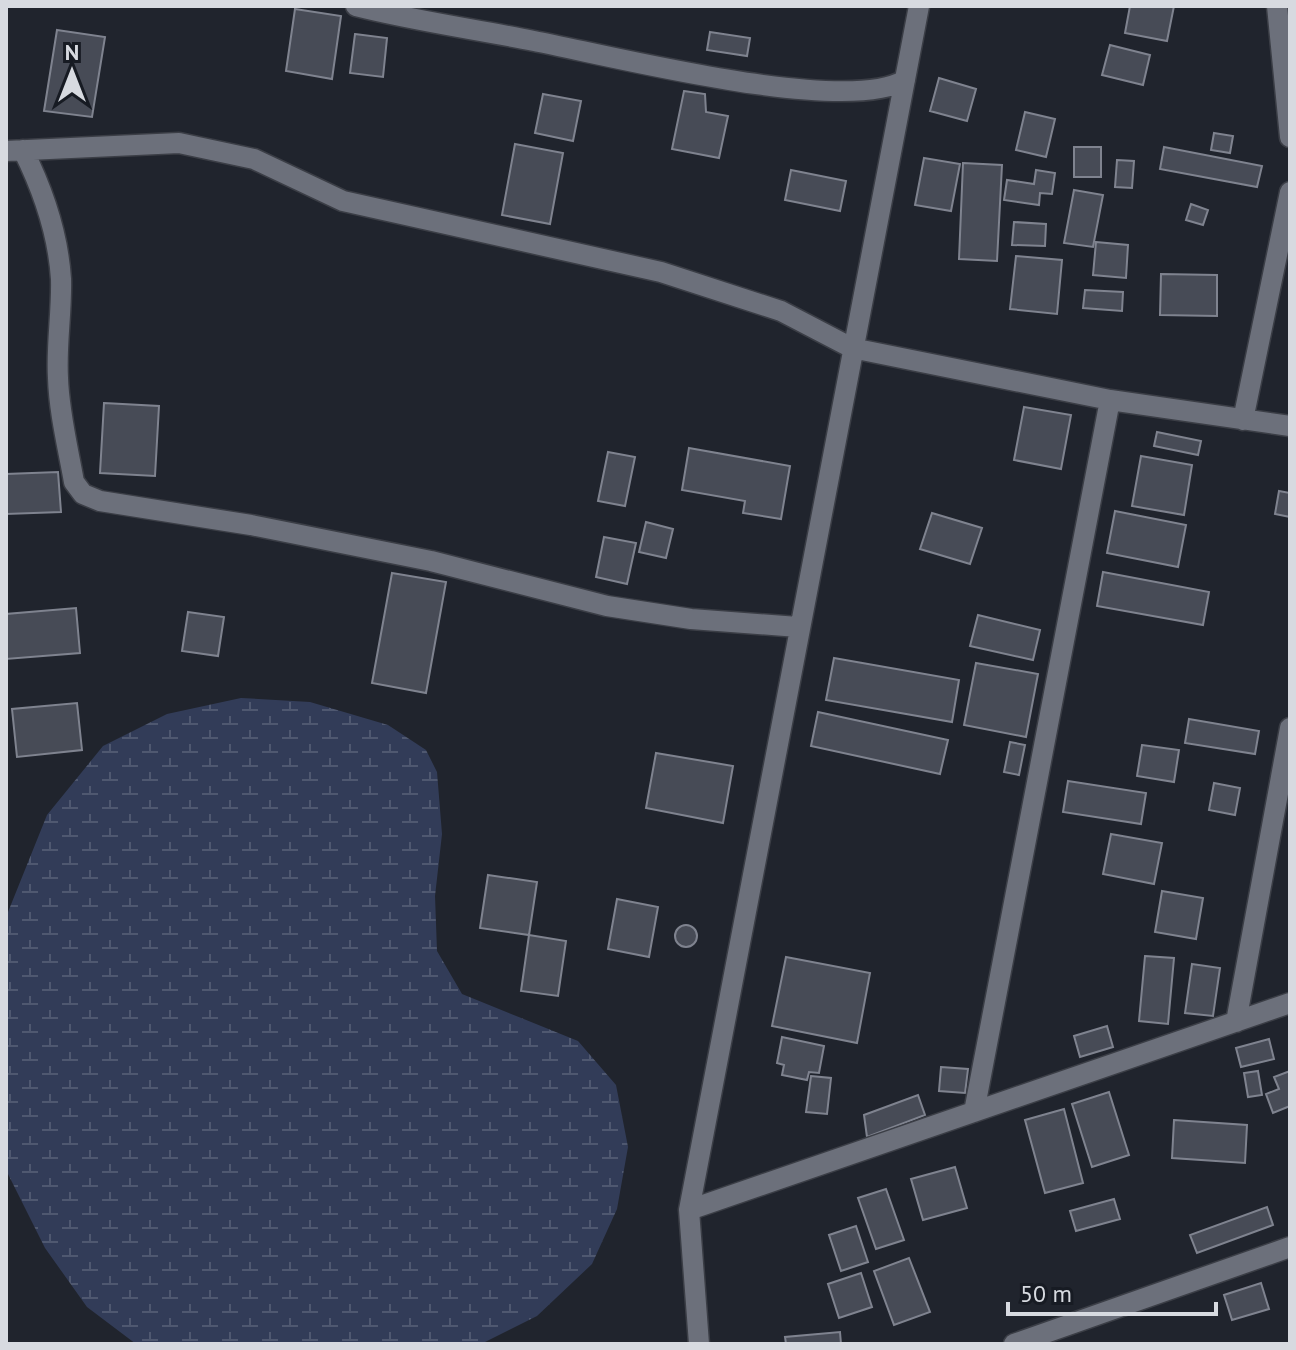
<svg xmlns="http://www.w3.org/2000/svg" width="1296" height="1350" font-family="'PT Sans',sans-serif">
	<style>
		.wetland { fill: url(#wetland-marsh) }
		.building { fill: #474b56; stroke: #7f838f; stroke-width: 2 }
		.lines { fill: none; stroke-linecap: round; stroke-linejoin: round }
		.minor-casing { stroke: #3b3e46; stroke-width: 23 }
		.minor { stroke: #6c707b; stroke-width: 20 }
	</style>
	<defs>
		<pattern id="wetland-marsh" width="20" height="14" patternUnits="userSpaceOnUse" patternTransform="scale(2)"><rect width="20" height="14" fill="#323c58"/><path d="M1 5h8M5 5V1M11 12h8M15 12V8" fill="none" stroke="#4f5870"/></pattern>
	</defs>
	<rect width="100%" height="100%" fill="#20242d"/>
	<!-- wetland -->
	<path class="wetland" d="M 241,698 L 310,702 L 388,725 L 426,750 L 437,772 L 442,834 L 435,896 L 437,951 L 462,994 L 578,1041 L 616,1085 L 628,1147 L 617,1209 L 592,1264 L 537,1316 L 481,1344 L 136,1344 L 87,1307 L 45,1248 L 6,1170 L 6,917 L 47,815 L 103,746 L 167,714 Z"/>
	<!-- building -->
	<path class="building" d="M 1130,6 L 1174,6 L 1167,41 L 1125,33 Z
		M 295,9 L 341,16 L 332,79 L 286,71 Z
		M 57,30 L 105,37 L 92,117 L 44,111 Z
		M 710,32 L 750,38 L 747,56 L 707,50 Z
		M 355,34 L 387,38 L 383,77 L 350,73 Z
		M 1110,45 L 1150,55 L 1143,85 L 1102,75 Z
		M 939,78 L 976,89 L 967,121 L 930,111 Z
		M 684,91 L 705,94 L 706,112 L 728,116 L 719,158 L 672,149 Z
		M 543,94 L 581,101 L 573,141 L 535,133 Z
		M 1025,112 L 1055,119 L 1046,157 L 1016,150 Z
		M 1214,133 L 1233,136 L 1230,153 L 1211,150 Z
		M 515,144 L 563,153 L 550,224 L 502,215 Z
		M 1074,147 L 1101,147 L 1101,177 L 1074,177 Z
		M 1164,147 L 1262,166 L 1257,187 L 1160,169 Z
		M 924,158 L 960,164 L 951,211 L 915,205 Z
		M 1117,160 L 1134,161 L 1132,188 L 1115,187 Z
		M 963,163 L 1002,165 L 997,261 L 959,259 Z
		M 791,170 L 846,181 L 840,211 L 785,200 Z
		M 1036,170 L 1055,173 L 1052,194 L 1040,193 L 1039,205 L 1004,200 L 1007,180 L 1034,184 Z
		M 1074,190 L 1103,195 L 1093,247 L 1064,243 Z
		M 1191,204 L 1208,210 L 1203,225 L 1186,220 Z
		M 1014,222 L 1046,224 L 1045,246 L 1012,245 Z
		M 1096,242 L 1128,245 L 1126,278 L 1093,275 Z
		M 1016,256 L 1062,260 L 1057,314 L 1010,309 Z
		M 1161,274 L 1217,275 L 1217,316 L 1160,315 Z
		M 1085,290 L 1123,292 L 1122,311 L 1083,308 Z
		M 104,403 L 159,406 L 155,476 L 100,473 Z
		M 1024,407 L 1071,415 L 1061,469 L 1014,460 Z
		M 1157,432 L 1201,441 L 1198,455 L 1154,446 Z
		M 689,448 L 790,466 L 781,519 L 743,513 L 745,501 L 682,490 Z
		M 608,452 L 635,457 L 625,506 L 598,501 Z
		M 1141,456 L 1192,465 L 1184,515 L 1132,506 Z
		M 58,472 L 61,512 L 6,514 L 6,474 Z
		M 1279,491 L 1290,493 L 1290,517 L 1275,514 Z
		M 1115,511 L 1186,525 L 1178,567 L 1107,553 Z
		M 932,513 L 982,528 L 970,564 L 920,549 Z
		M 646,522 L 673,529 L 666,558 L 639,552 Z
		M 604,537 L 636,543 L 627,584 L 596,577 Z
		M 1103,572 L 1209,592 L 1203,625 L 1097,606 Z
		M 392,573 L 446,582 L 426,693 L 372,683 Z
		M 76,608 L 80,653 L 6,659 L 6,614 Z
		M 188,612 L 224,617 L 218,656 L 182,651 Z
		M 978,615 L 1040,630 L 1033,660 L 970,646 Z
		M 834,658 L 959,680 L 952,722 L 826,700 Z
		M 976,663 L 1038,674 L 1026,737 L 964,725 Z
		M 77,703 L 82,750 L 17,757 L 12,709 Z
		M 818,712 L 948,740 L 940,774 L 811,746 Z
		M 1189,719 L 1259,731 L 1255,754 L 1185,743 Z
		M 1010,742 L 1025,745 L 1019,775 L 1004,772 Z
		M 1142,745 L 1179,750 L 1174,782 L 1137,776 Z
		M 656,753 L 733,766 L 723,823 L 646,808 Z
		M 1068,781 L 1146,793 L 1141,824 L 1063,812 Z
		M 1214,783 L 1240,788 L 1235,815 L 1209,810 Z
		M 1111,834 L 1162,843 L 1154,884 L 1103,874 Z
		M 488,875 L 537,882 L 529,935 L 480,928 Z
		M 1162,891 L 1203,898 L 1196,939 L 1155,932 Z
		M 617,899 L 658,907 L 649,957 L 608,949 Z
		M675 936a11 11 0 1 1 22 0a11 11 0 1 1-22 0Z
		M 529,935 L 566,941 L 558,996 L 521,991 Z
		M 1145,956 L 1174,958 L 1168,1024 L 1139,1021 Z
		M 786,957 L 870,973 L 857,1043 L 772,1026 Z
		M 1192,964 L 1220,968 L 1213,1016 L 1185,1013 Z
		M 1107,1026 L 1113,1047 L 1080,1057 L 1074,1036 Z
		M 782,1037 L 824,1046 L 819,1073 L 809,1072 L 807,1080 L 782,1075 L 784,1065 L 777,1063 Z
		M 1269,1039 L 1274,1059 L 1241,1067 L 1236,1048 Z
		M 941,1067 L 968,1069 L 965,1093 L 939,1091 Z
		M 1258,1071 L 1262,1095 L 1248,1097 L 1244,1073 Z
		M 1290,1071 L 1290,1106 L 1273,1113 L 1266,1094 L 1279,1089 L 1274,1077 Z
		M 811,1076 L 831,1078 L 827,1114 L 806,1112 Z
		M 1109,1092 L 1129,1155 L 1092,1167 L 1072,1104 Z
		M 918,1095 L 925,1115 L 867,1137 L 864,1115 Z
		M 1064,1109 L 1083,1183 L 1045,1193 L 1025,1120 Z
		M 1174,1120 L 1247,1125 L 1245,1163 L 1172,1158 Z
		M 955,1167 L 967,1208 L 923,1220 L 911,1179 Z
		M 886,1189 L 904,1240 L 876,1249 L 858,1198 Z
		M 1114,1199 L 1120,1219 L 1076,1231 L 1070,1211 Z
		M 1267,1207 L 1273,1225 L 1197,1253 L 1190,1235 Z
		M 856,1226 L 868,1262 L 841,1271 L 829,1235 Z
		M 909,1258 L 930,1312 L 894,1325 L 874,1271 Z
		M 861,1273 L 872,1307 L 839,1318 L 828,1284 Z
		M 1261,1283 L 1269,1309 L 1232,1320 L 1224,1295 Z
		M 840,1332 L 841,1344 L 786,1344 L 785,1337 Z"/>
	<g class="lines">
		<defs>
			<path id="minor" d="M 356,6 C 415,21 475,29 534,41 C 608,55 844,116 905,80
				M 1277,6 L 1290,137
				M 23,150 C 44,192 58,233 61,279 C 62,312 56,345 58,378 C 59,412 68,448 74,482 L 83,494 L 100,501 L 251,525 L 431,561 L 607,606 L 691,619 L 798,627
				M 6,151 L 179,143 L 254,159 L 343,201 L 661,272 L 781,311 L 852,348 L 1110,400 L 1290,426
				M 1243,420 L 1290,192
				M 1236,1022 L 1290,728
				M 974,1112 L 1110,400
				M 689,1210 L 1290,1003
				M 699,1344 L 689,1210 L 919,6
				M 1014,1344 L 1290,1247"/>
		</defs>
		<!-- minor casing -->
		<use href="#minor" class="minor-casing"/>
		<!-- minor -->
		<use href="#minor" class="minor"/>
	</g>
	<!-- border -->
	<rect width="1296" height="1350" fill="none" stroke="#d7dae0" stroke-width="16"/>
	<!-- north arrow -->
	<g transform="translate(72 72)" stroke="#171b23" stroke-width="6" paint-order="stroke">
	<path d="M0-6L14 30L0 20L-14 30Z" fill="#d7dae0"/>
	<text y="-12" font-size="22" font-weight="bold" text-anchor="middle" fill="#d7dae0">N</text>
	</g>
	<!-- scale -->
	<path d="M1008 1302v12h208v-12" fill="none" stroke="#d7dae0" stroke-width="4"/>
	<text x="1020" y="1302" font-size="24" fill="#d7dae0" stroke="#171b23" stroke-width="6" paint-order="stroke">50 m</text>
</svg>
